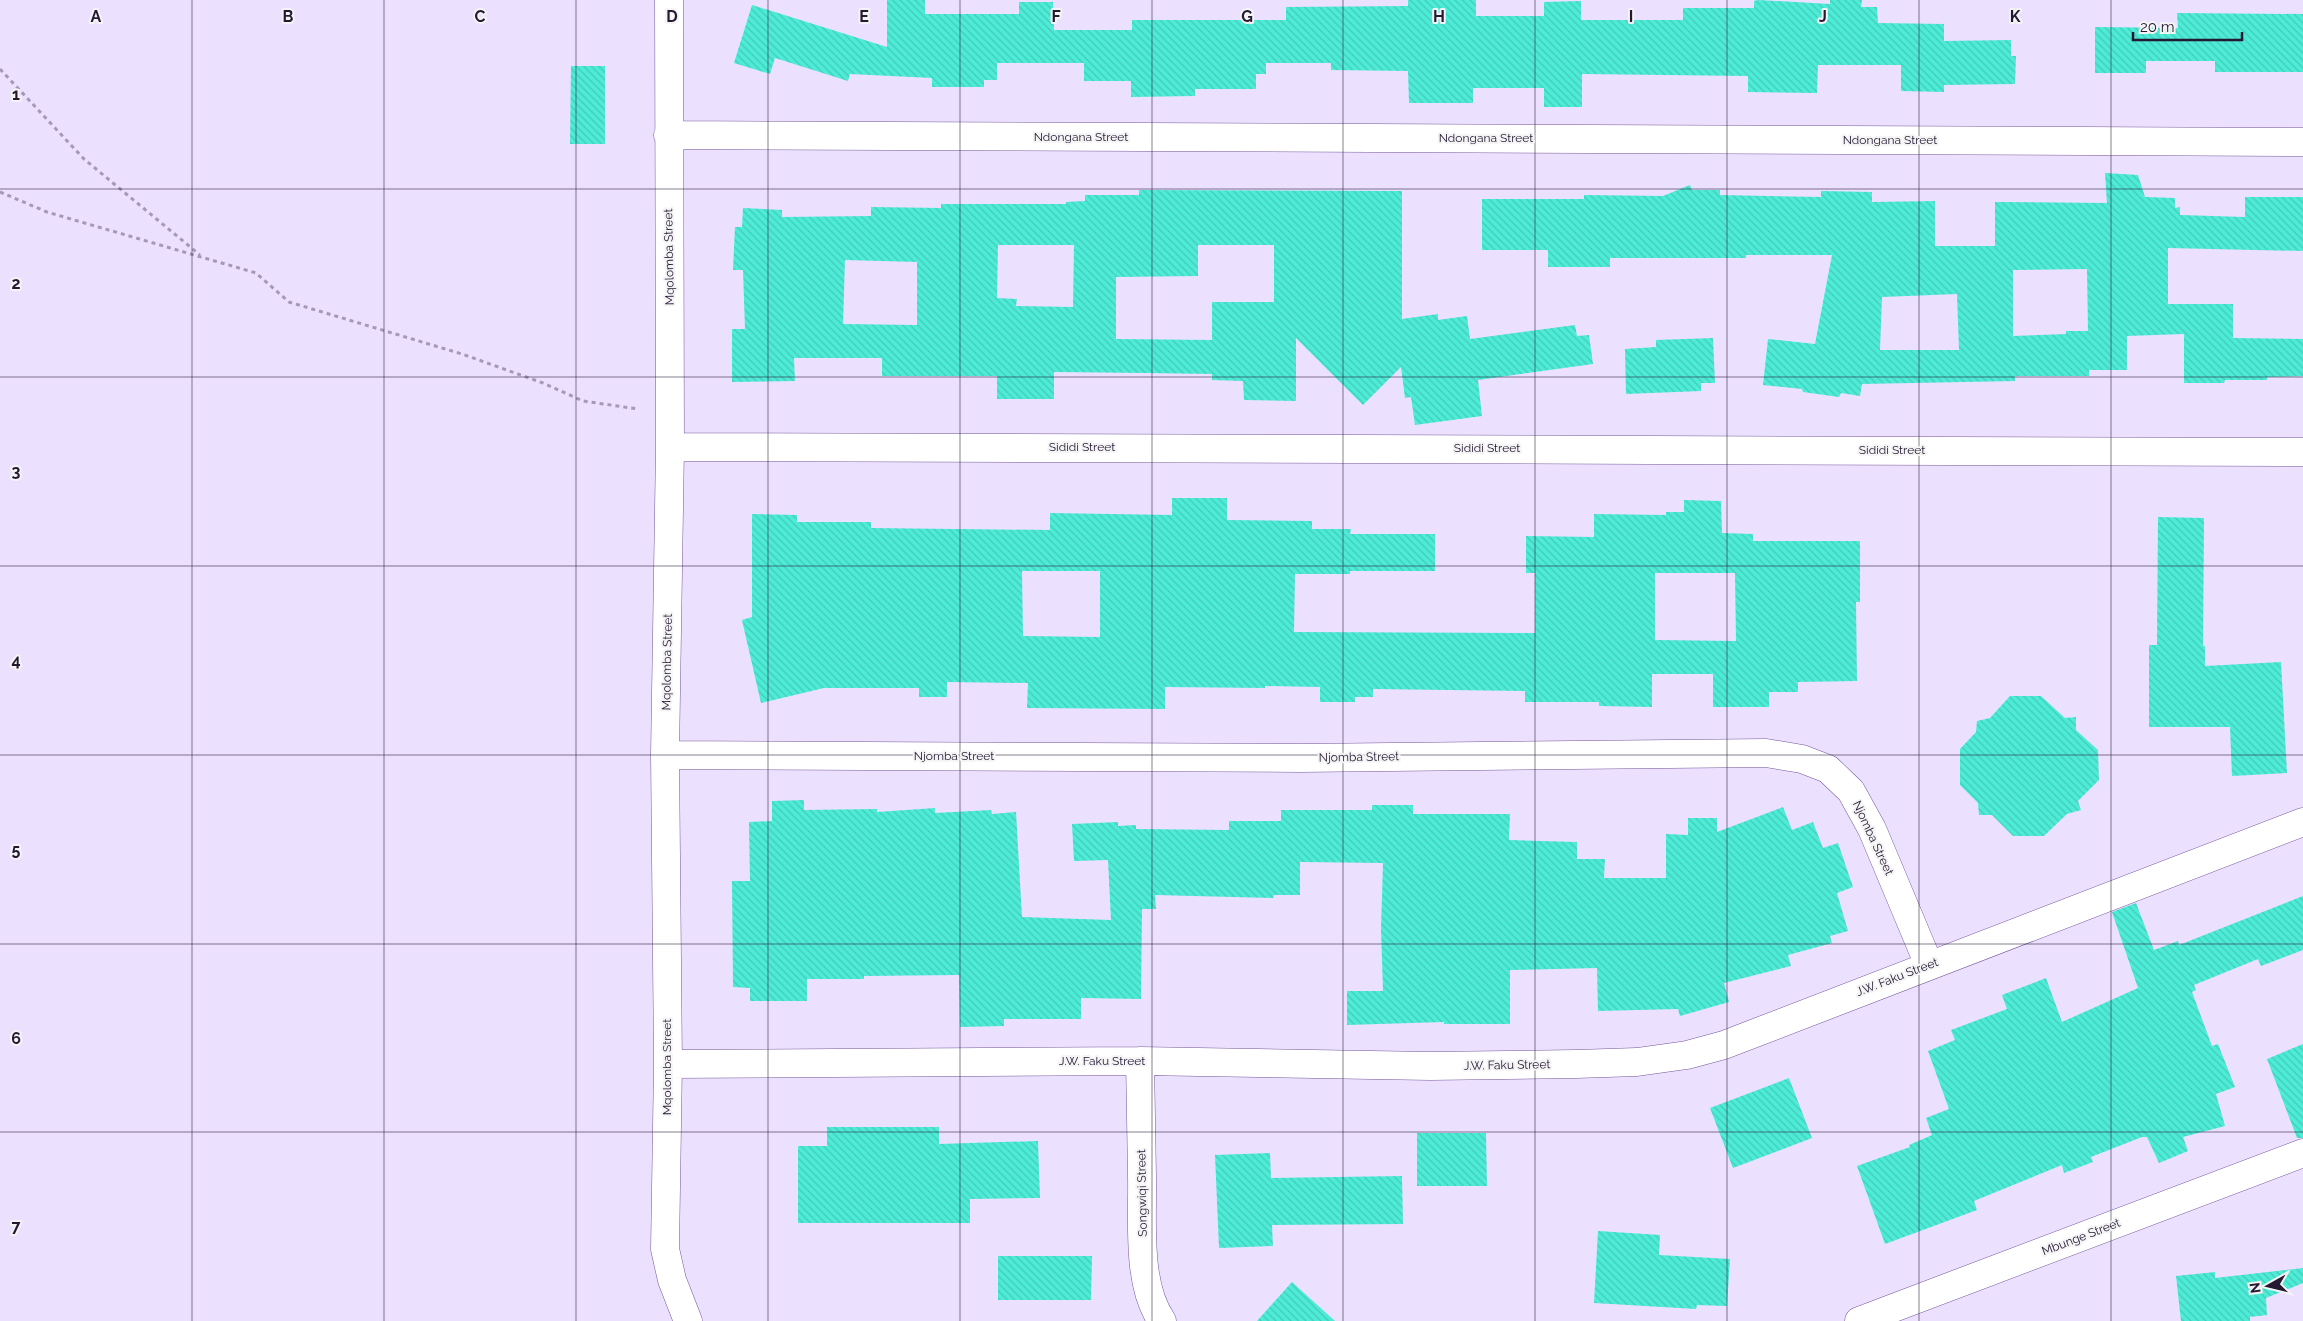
<svg xmlns="http://www.w3.org/2000/svg" width="2303" height="1321" font-family="Raleway,sans-serif">
	<style>
		.building { fill: url(#building-back-hatch); fill-rule: evenodd }
		.lines { fill: none; stroke-linecap: round; stroke-linejoin: round }
		.minor-casing { stroke: #74589a; stroke-width: 29 }
		.path { stroke: #a599b7; stroke-width: 3; stroke-dasharray: 4 4; stroke-linecap: butt }
		.minor { stroke: #fff; stroke-width: 28 }
		.grid { fill: none; stroke: #241833; stroke-width: 1; stroke-opacity: 0.55 }
		.labels { text-anchor: middle; dominant-baseline: central; stroke-width: 4; stroke-linejoin: round; paint-order: stroke }
		.street-label { font-size: 12px; fill: #241833; stroke: #f4f4f4 }
		.grid-label { font-size: 16px; text-anchor: middle; font-weight: bold; fill: #241833; stroke: #f4f4f4; stroke-width: 4; stroke-linejoin: round; paint-order: stroke }
	</style>
	<defs>
		<pattern id="building-back-hatch" width="6" height="6" patternUnits="userSpaceOnUse" patternTransform="scale(1.25)"><rect width="6" height="6" fill="#4decd7"/><path d="M-1 5l2 2M0 0l6 6M5-1l2 2" fill="none" stroke="#43cab9"/></pattern>
	</defs>
	<rect width="100%" height="100%" fill="#ece0ff"/>
	<!-- building -->
	<path class="building" d="M 887,0 L 925,0 L 925,14 L 1019,14 L 1019,2 L 1053,2 L 1054,30 L 1132,30 L 1132,20 L 1286,20 L 1286,7 L 1408,6 L 1408,0 L 1476,0 L 1476,16 L 1544,16 L 1544,2 L 1581,1 L 1581,20 L 1683,20 L 1683,8 L 1754,8 L 1754,1 L 1758,0 L 1830,4 L 1830,0 L 1862,0 L 1861,7 L 1877,7 L 1878,23 L 1944,24 L 1944,41 L 2011,40 L 2011,56 L 2016,56 L 2015,84 L 1944,85 L 1944,92 L 1901,91 L 1901,65 L 1818,65 L 1817,93 L 1748,92 L 1748,76 L 1582,74 L 1582,107 L 1544,107 L 1544,88 L 1473,88 L 1473,103 L 1409,103 L 1408,71 L 1331,70 L 1331,63 L 1266,63 L 1266,74 L 1256,74 L 1256,89 L 1195,89 L 1195,96 L 1131,97 L 1131,81 L 1084,81 L 1084,63 L 997,63 L 997,80 L 984,80 L 984,87 L 932,87 L 932,78 L 850,74 L 848,81 L 775,58 L 770,74 L 734,63 L 752,5 L 887,47 Z
		M 2177,13 L 2303,14 L 2303,72 L 2215,72 L 2215,61 L 2146,61 L 2146,73 L 2095,73 L 2095,27 L 2178,28 Z
		M 571,66 L 605,66 L 605,144 L 570,144 Z
		M 2105,173 L 2138,175 L 2145,197 L 2175,198 L 2175,208 L 2180,207 L 2180,215 L 2245,217 L 2245,197 L 2303,197 L 2303,251 L 2168,248 L 2168,304 L 2233,304 L 2233,338 L 2303,339 L 2303,376 L 2267,377 L 2267,380 L 2225,380 L 2224,383 L 2184,383 L 2184,334 L 2127,336 L 2127,370 L 2089,370 L 2089,376 L 2015,376 L 2015,381 L 1862,384 L 1860,396 L 1841,393 L 1839,397 L 1803,392 L 1802,389 L 1763,385 L 1768,339 L 1815,344 L 1832,255 L 1746,255 L 1746,258 L 1610,258 L 1610,267 L 1548,267 L 1548,250 L 1482,250 L 1482,199 L 1584,199 L 1584,195 L 1663,196 L 1690,185 L 1692,190 L 1720,190 L 1720,195 L 1821,197 L 1821,191 L 1872,192 L 1872,202 L 1935,201 L 1935,246 L 1995,246 L 1995,202 L 2107,203 ZM 2087,269 L 2088,331 L 2066,331 L 2066,334 L 2013,336 L 2013,270 ZM 1957,294 L 1959,350 L 1880,350 L 1882,297 Z
		M 1139,190 L 1402,191 L 1402,319 L 1438,314 L 1438,320 L 1467,316 L 1470,339 L 1575,325 L 1577,336 L 1589,335 L 1593,364 L 1478,380 L 1482,416 L 1415,425 L 1411,397 L 1405,398 L 1401,367 L 1363,405 L 1296,338 L 1296,401 L 1244,400 L 1243,381 L 1212,380 L 1212,374 L 1145,373 L 1054,372 L 1054,399 L 997,399 L 997,376 L 882,376 L 882,358 L 794,358 L 795,381 L 732,382 L 732,329 L 745,329 L 743,270 L 733,270 L 735,227 L 742,227 L 743,208 L 782,210 L 782,217 L 871,216 L 871,207 L 941,208 L 941,204 L 1066,204 L 1066,202 L 1085,201 L 1085,195 L 1139,195 ZM 998,245 L 1074,245 L 1073,307 L 1016,306 L 1017,299 L 997,298 ZM 1198,245 L 1274,245 L 1274,302 L 1212,302 L 1212,340 L 1116,339 L 1116,277 L 1198,276 ZM 845,260 L 917,262 L 917,325 L 843,324 Z
		M 1713,338 L 1715,383 L 1701,383 L 1701,391 L 1626,394 L 1625,349 L 1656,347 L 1656,340 Z
		M 1172,498 L 1227,498 L 1227,520 L 1312,521 L 1312,529 L 1351,529 L 1350,534 L 1435,534 L 1435,571 L 1350,571 L 1350,574 L 1295,574 L 1294,632 L 1535,633 L 1535,573 L 1526,573 L 1526,536 L 1594,537 L 1594,514 L 1666,515 L 1666,512 L 1684,512 L 1684,500 L 1721,501 L 1722,533 L 1753,534 L 1753,541 L 1860,541 L 1860,602 L 1856,602 L 1857,681 L 1798,682 L 1798,692 L 1769,692 L 1769,707 L 1713,707 L 1713,674 L 1652,674 L 1652,707 L 1599,706 L 1599,702 L 1525,702 L 1525,691 L 1373,689 L 1373,697 L 1355,697 L 1355,702 L 1320,702 L 1320,687 L 1265,686 L 1265,688 L 1165,687 L 1165,709 L 1027,708 L 1028,683 L 947,682 L 947,697 L 919,697 L 919,688 L 824,688 L 761,703 L 742,620 L 752,617 L 752,514 L 797,515 L 797,522 L 871,522 L 871,528 L 1050,530 L 1050,513 L 1172,515 ZM 1022,571 L 1100,571 L 1100,637 L 1023,636 ZM 1655,573 L 1735,573 L 1736,641 L 1655,640 Z
		M 2158,517 L 2204,518 L 2203,646 L 2205,646 L 2205,666 L 2281,662 L 2287,773 L 2232,776 L 2230,727 L 2149,727 L 2149,645 L 2157,645 Z
		M 2010,696 L 2041,696 L 2065,718 L 2076,717 L 2076,730 L 2098,750 L 2099,780 L 2078,801 L 2081,810 L 2067,814 L 2044,836 L 2013,836 L 1992,815 L 1979,815 L 1978,803 L 1960,785 L 1960,749 L 1976,732 L 1977,721 L 1990,718 Z
		M 804,800 L 804,810 L 877,809 L 877,812 L 935,808 L 935,813 L 991,810 L 992,814 L 1016,812 L 1022,917 L 1111,920 L 1108,860 L 1074,861 L 1072,824 L 1118,822 L 1118,826 L 1136,825 L 1136,829 L 1229,830 L 1229,821 L 1281,821 L 1281,810 L 1372,810 L 1372,805 L 1413,805 L 1413,814 L 1510,814 L 1509,840 L 1577,842 L 1577,859 L 1605,859 L 1604,878 L 1666,878 L 1666,834 L 1688,835 L 1688,818 L 1717,818 L 1717,832 L 1783,807 L 1792,830 L 1813,822 L 1823,848 L 1838,843 L 1853,887 L 1837,893 L 1848,931 L 1830,936 L 1832,943 L 1788,955 L 1791,966 L 1724,983 L 1729,1002 L 1680,1016 L 1678,1009 L 1598,1011 L 1597,968 L 1510,970 L 1510,1024 L 1444,1024 L 1444,1022 L 1347,1025 L 1347,991 L 1383,991 L 1381,929 L 1383,863 L 1300,862 L 1300,895 L 1274,895 L 1273,898 L 1155,895 L 1156,909 L 1142,909 L 1141,999 L 1081,998 L 1081,1019 L 1004,1019 L 1004,1026 L 960,1027 L 959,975 L 864,976 L 864,979 L 807,979 L 807,1001 L 750,1001 L 750,988 L 733,987 L 732,881 L 750,881 L 749,822 L 772,821 L 772,801 Z
		M 2303,896 L 2303,950 L 2261,966 L 2258,959 L 2194,985 L 2196,990 L 2192,992 L 2212,1046 L 2218,1044 L 2235,1087 L 2216,1094 L 2225,1126 L 2183,1137 L 2188,1151 L 2159,1163 L 2147,1137 L 2142,1137 L 2091,1157 L 2093,1162 L 2064,1173 L 2062,1165 L 1974,1201 L 1977,1210 L 1885,1244 L 1857,1166 L 1910,1147 L 1909,1145 L 1932,1135 L 1926,1118 L 1949,1109 L 1928,1051 L 1955,1040 L 1951,1030 L 2007,1009 L 2002,995 L 2046,978 L 2062,1022 L 2138,988 L 2112,912 L 2136,903 L 2154,950 L 2178,941 L 2179,945 Z
		M 2303,1044 L 2303,1138 L 2297,1138 L 2267,1059 Z
		M 1789,1078 L 1812,1138 L 1733,1168 L 1710,1108 Z
		M 827,1127 L 939,1127 L 939,1144 L 1038,1141 L 1040,1198 L 970,1199 L 970,1223 L 798,1223 L 798,1146 L 827,1146 Z
		M 1417,1133 L 1486,1133 L 1487,1186 L 1417,1186 Z
		M 1270,1153 L 1271,1178 L 1402,1176 L 1403,1224 L 1272,1225 L 1273,1246 L 1219,1248 L 1215,1155 Z
		M 1598,1231 L 1660,1235 L 1659,1255 L 1730,1259 L 1727,1306 L 1697,1305 L 1696,1309 L 1594,1303 Z
		M 998,1256 L 1092,1256 L 1091,1300 L 998,1300 Z
		M 2303,1268 L 2303,1283 L 2266,1298 L 2267,1315 L 2250,1317 L 2250,1321 L 2181,1321 L 2176,1276 L 2215,1272 L 2215,1278 Z
		M 1292,1282 L 1335,1321 L 1257,1321 Z"/>
	<g class="lines">
		<defs>
			<path id="minor" d="M 669,0 L 670,447 L 665,755 L 668,1064 L 665,1249 L 672,1280 L 688,1321
				M 668,135 L 2303,142
				M 670,447 L 2303,452
				M 665,755 L 1301,758 L 1766,753 L 1802,759 L 1828,769 L 1851,791 L 1872,829 L 1929,965
				M 1140,1061 C 1141,1099 1141,1137 1142,1176 C 1143,1219 1136,1284 1162,1321
				M 668,1064 L 1140,1061 L 1430,1066 L 1576,1064 L 1637,1062 L 1687,1055 L 1724,1045 L 2303,822
				M 1859,1321 L 2303,1153"/>
		</defs>
		<!-- minor casing -->
		<use href="#minor" class="minor-casing"/>
		<!-- path -->
		<path class="path" d="M 0,69 L 84,159 L 200,255
			M 0,192 L 47,212 L 256,273 L 289,302 L 462,354 L 543,383 L 583,401 L 638,409"/>
		<!-- minor -->
		<use href="#minor" class="minor"/>
	</g>
	<!-- grid -->
	<path class="grid" d="M 192,0 L 192,1321M 384,0 L 384,1321M 576,0 L 576,1321M 768,0 L 768,1321M 960,0 L 960,1321M 1152,0 L 1152,1321M 1343,0 L 1343,1321M 1535,0 L 1535,1321M 1727,0 L 1727,1321M 1919,0 L 1919,1321M 2111,0 L 2111,1321M 0,189 L 2303,189M 0,377 L 2303,377M 0,566 L 2303,566M 0,755 L 2303,755M 0,944 L 2303,944M 0,1132 L 2303,1132"/>
	<g class="labels">
		<!-- street labels -->
		<g class="street-label">
			<text x="1081" y="137">Ndongana Street</text>
			<text x="1486" y="138">Ndongana Street</text>
			<text x="1890" y="140">Ndongana Street</text>
			<text transform="translate(669 257) rotate(-91)">Mqolomba Street</text>
			<text x="1082" y="447">Sididi Street</text>
			<text x="1487" y="448">Sididi Street</text>
			<text x="1892" y="450">Sididi Street</text>
			<text transform="translate(667 662) rotate(-89)">Mqolomba Street</text>
			<text x="954" y="756">Njomba Street</text>
			<text transform="translate(1359 757) rotate(-1)">Njomba Street</text>
			<text transform="translate(1873 838) rotate(65)">Njomba Street</text>
			<text transform="translate(1897 977) rotate(-21)">J.W. Faku Street</text>
			<text x="1102" y="1061">J.W. Faku Street</text>
			<text transform="translate(1507 1065) rotate(-1)">J.W. Faku Street</text>
			<text transform="translate(667 1067) rotate(-90)">Mqolomba Street</text>
			<text transform="translate(1142 1193) rotate(-91)">Songwiqi Street</text>
			<text transform="translate(2081 1237) rotate(-21)">Mbunge Street</text>
		</g>
	</g>
	<g class="grid-label">
		<text x="96" y="22">A</text>
		<text x="288" y="22">B</text>
		<text x="480" y="22">C</text>
		<text x="672" y="22">D</text>
		<text x="864" y="22">E</text>
		<text x="1056" y="22">F</text>
		<text x="1247" y="22">G</text>
		<text x="1439" y="22">H</text>
		<text x="1631" y="22">I</text>
		<text x="1823" y="22">J</text>
		<text x="2015" y="22">K</text>
		<text x="16" y="100">1</text>
		<text x="16" y="289">2</text>
		<text x="16" y="477">3</text>
		<text x="16" y="666">4</text>
		<text x="16" y="855">5</text>
		<text x="16" y="1044">6</text>
		<text x="16" y="1232">7</text>
	</g>
	<!-- north arrow -->
	<g transform="translate(2268 1286) rotate(262)" stroke="#f4f4f4" stroke-width="4" paint-order="stroke">
	<path d="M0-4L9 19L0 12L-9 19Z" fill="#241833"/>
	<text y="-8" font-size="14" font-weight="bold" text-anchor="middle" fill="#241833">N</text>
	</g>
	<!-- scale -->
	<path d="M2133 32v8h109v-8" fill="none" stroke="#241833" stroke-width="2.5"/>
	<text x="2140" y="32" font-size="15" fill="#241833" stroke="#f4f4f4" stroke-width="4" paint-order="stroke">20 m</text>
</svg>
